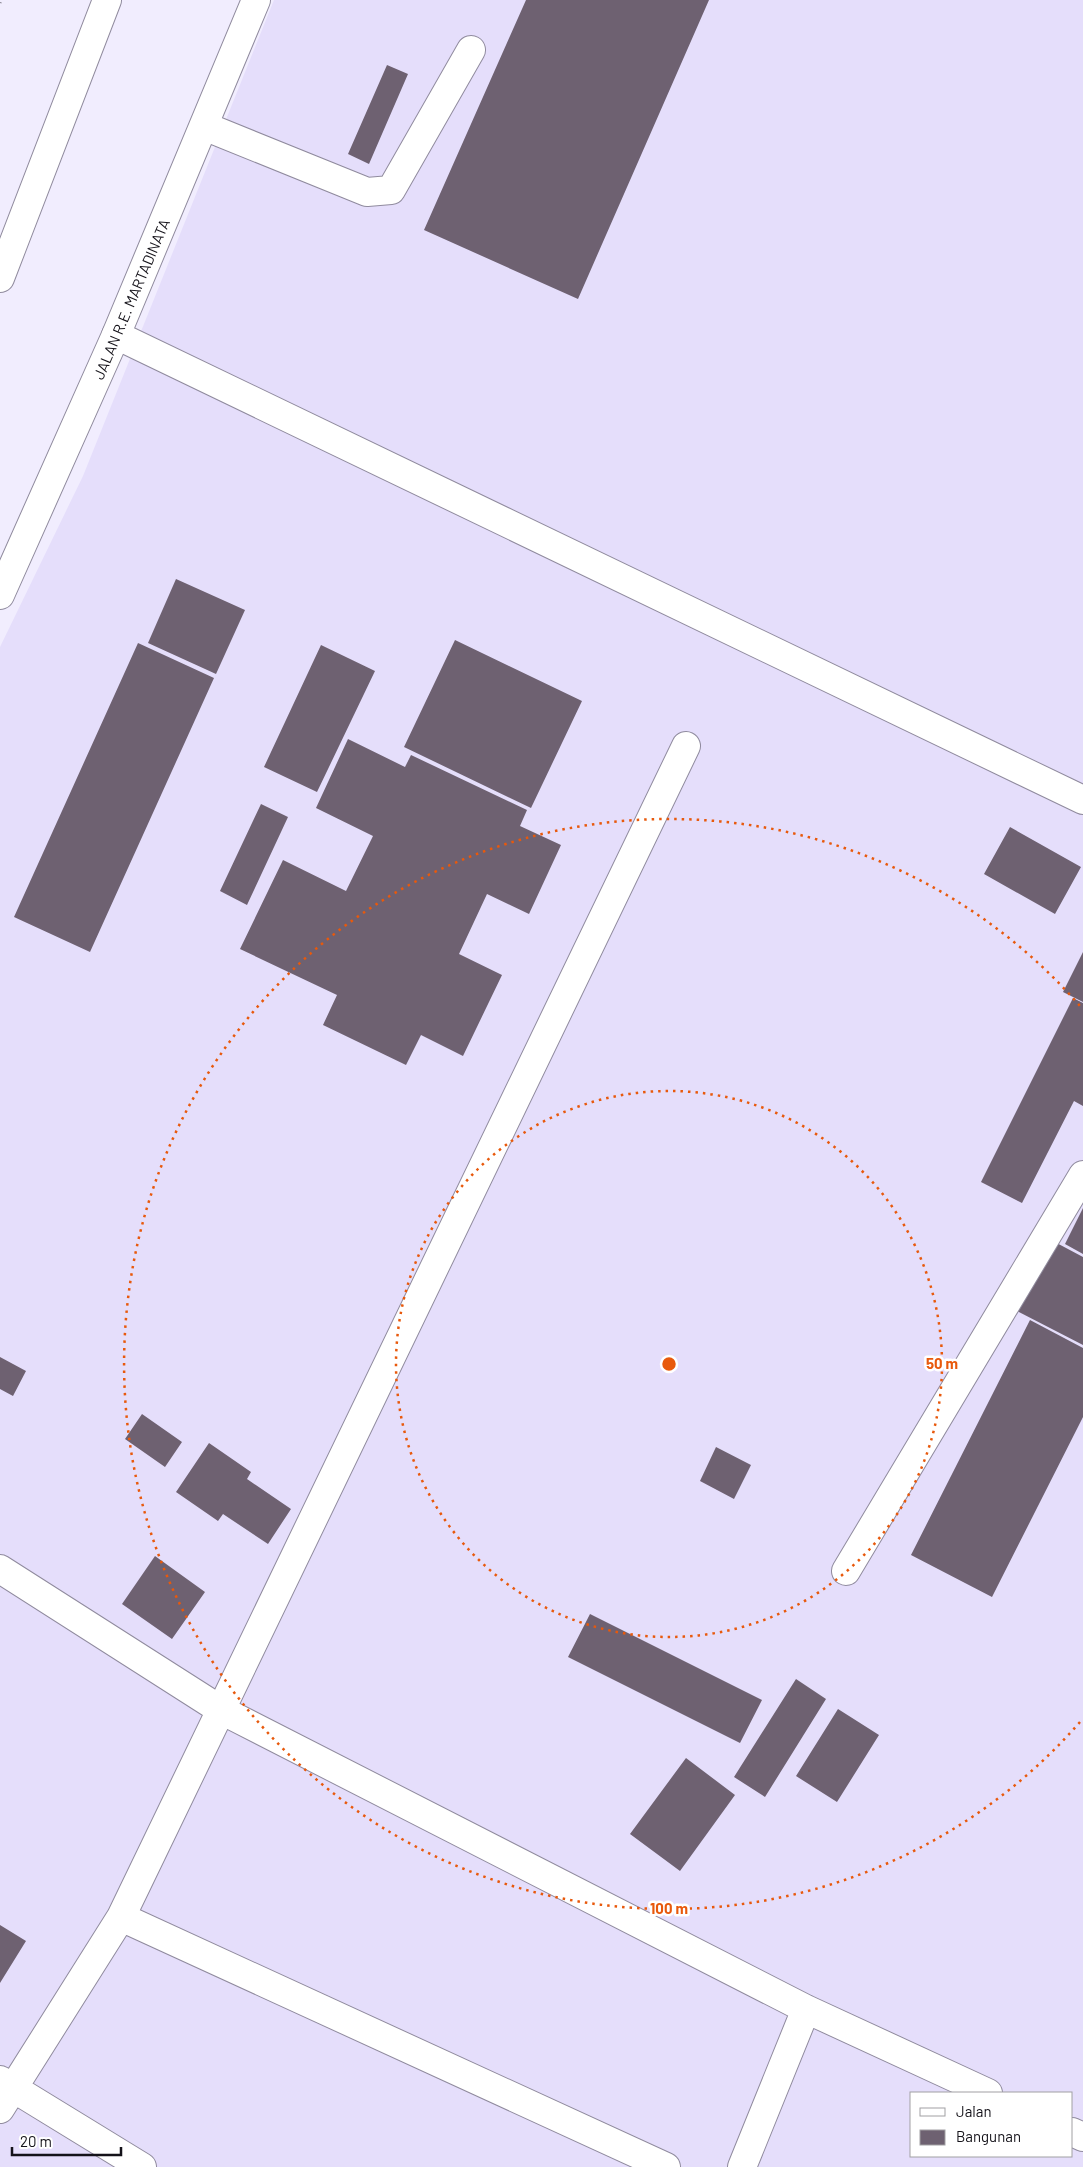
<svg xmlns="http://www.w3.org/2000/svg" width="1083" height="2167" font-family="Barlow,sans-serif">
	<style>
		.built { fill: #e5defb; fill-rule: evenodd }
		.building { fill: #6e6171 }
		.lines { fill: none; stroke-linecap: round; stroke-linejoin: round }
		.minor-casing { stroke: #908b9e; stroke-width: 30 }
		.highway-casing { stroke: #908b9e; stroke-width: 30 }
		.path { stroke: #878490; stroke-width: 3; stroke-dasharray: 1 4; stroke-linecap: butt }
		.minor { stroke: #fff; stroke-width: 28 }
		.highway { stroke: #fff; stroke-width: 28 }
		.ring { fill: none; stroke: #e8590c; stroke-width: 2.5; stroke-dasharray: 2.5 5 }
		.labels { text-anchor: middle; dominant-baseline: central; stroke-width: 5; stroke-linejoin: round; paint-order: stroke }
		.street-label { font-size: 15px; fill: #141219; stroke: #fff }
		.centre { fill: #e8590c; stroke: #fff; stroke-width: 2.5 }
		.ring-label { font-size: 15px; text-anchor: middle; font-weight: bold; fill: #e8590c; stroke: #fff; stroke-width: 5; stroke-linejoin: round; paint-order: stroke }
	</style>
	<rect width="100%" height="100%" fill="#f1edfe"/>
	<!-- built -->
	<path class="built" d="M 274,0 L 1083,0 L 1083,2167 L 0,2167 L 0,647 L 83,476 ZM 912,2093 L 1072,2093 L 1072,2156 L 912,2156 Z"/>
	<!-- building -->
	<path class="building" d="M 526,0 L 709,0 L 578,299 L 424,230 Z
		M 387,65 L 408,74 L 369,164 L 348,154 Z
		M 176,579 L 245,610 L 216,674 L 148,643 Z
		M 455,640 L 582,701 L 531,808 L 404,747 Z
		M 138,643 L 214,678 L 90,952 L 14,917 Z
		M 321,645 L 375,671 L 317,792 L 264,767 Z
		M 348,739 L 405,767 L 411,755 L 527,810 L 520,826 L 561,845 L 529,914 L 487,894 L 459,954 L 502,975 L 463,1056 L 421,1035 L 406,1065 L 323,1025 L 337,995 L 240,949 L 283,860 L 346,891 L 373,836 L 316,808 Z
		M 261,804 L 288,817 L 247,905 L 220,891 Z
		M 1010,827 L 1081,867 L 1055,914 L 984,874 Z
		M 1083,952 L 1083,1002 L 1063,992 Z
		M 1073,998 L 1083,1003 L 1083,1106 L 1074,1101 L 1022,1203 L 981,1182 Z
		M 1083,1208 L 1083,1254 L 1065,1244 Z
		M 1051,1240 L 1083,1257 L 1083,1345 L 1015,1310 Z
		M 1030,1320 L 1083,1348 L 1083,1417 L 992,1597 L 911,1555 Z
		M 0,1357 L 26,1371 L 13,1396 L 0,1389 Z
		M 142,1414 L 182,1442 L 165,1467 L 125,1439 Z
		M 209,1443 L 251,1472 L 247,1479 L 291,1509 L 268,1544 L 223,1514 L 218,1521 L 176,1492 Z
		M 716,1447 L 751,1465 L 734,1499 L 700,1481 Z
		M 155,1556 L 205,1592 L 172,1639 L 122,1604 Z
		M 590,1614 L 762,1700 L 740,1743 L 568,1657 Z
		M 796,1679 L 826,1699 L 765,1797 L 734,1777 Z
		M 838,1709 L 879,1735 L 837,1802 L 796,1776 Z
		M 686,1758 L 735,1795 L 680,1871 L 630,1834 Z
		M 0,1925 L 26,1941 L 0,1983 Z"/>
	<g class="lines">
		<defs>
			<path id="minor" d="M 204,126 L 367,192 L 391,190 L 471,50
				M 116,335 L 1083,800
				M 0,1569 L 221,1710 L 806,2009 L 988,2093
				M 846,1571 L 1083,1175
				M 121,1917 L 666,2167
				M 0,2080 L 142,2167
				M 0,2109 L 121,1917 L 686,746
				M 1072,2132 L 1083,2137
				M 742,2167 L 806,2009"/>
			<path id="highway" d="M 0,278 L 107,0
				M 0,595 L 116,335 L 256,0"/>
		</defs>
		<!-- minor casing -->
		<use href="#minor" class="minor-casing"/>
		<!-- highway casing -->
		<use href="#highway" class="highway-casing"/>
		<!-- path -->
		<path class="path" d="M 0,3 L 1,0"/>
		<!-- minor -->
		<use href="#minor" class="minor"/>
		<!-- highway -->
		<use href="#highway" class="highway"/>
	</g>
	<!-- distance rings -->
	<g class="ring">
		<circle cx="669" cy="1364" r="273"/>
		<path d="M1080 1722A545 545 0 1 1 1080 1006"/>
	</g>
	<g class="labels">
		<!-- street labels -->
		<g class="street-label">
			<text transform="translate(131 299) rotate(-67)">JALAN R.E. MARTADINATA</text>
		</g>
	</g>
	<circle cx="669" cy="1364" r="8" class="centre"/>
	<g class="ring-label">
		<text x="942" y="1369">50 m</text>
		<text x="669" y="1914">100 m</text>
	</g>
	<!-- legend -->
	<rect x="910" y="2092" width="162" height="65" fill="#ffffff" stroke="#a1a0a3"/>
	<rect x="920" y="2108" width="25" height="8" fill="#ffffff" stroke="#a1a0a3"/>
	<text x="956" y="2117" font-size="15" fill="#141219">Jalan</text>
	<rect x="920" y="2130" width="25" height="15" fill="#6e6171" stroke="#a1a0a3"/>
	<text x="956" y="2142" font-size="15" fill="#141219">Bangunan</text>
	<!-- scale -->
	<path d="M12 2147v8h109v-8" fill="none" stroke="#141219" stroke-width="2.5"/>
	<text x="20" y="2147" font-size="15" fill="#141219" stroke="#ffffff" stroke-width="4" paint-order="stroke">20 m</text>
</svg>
